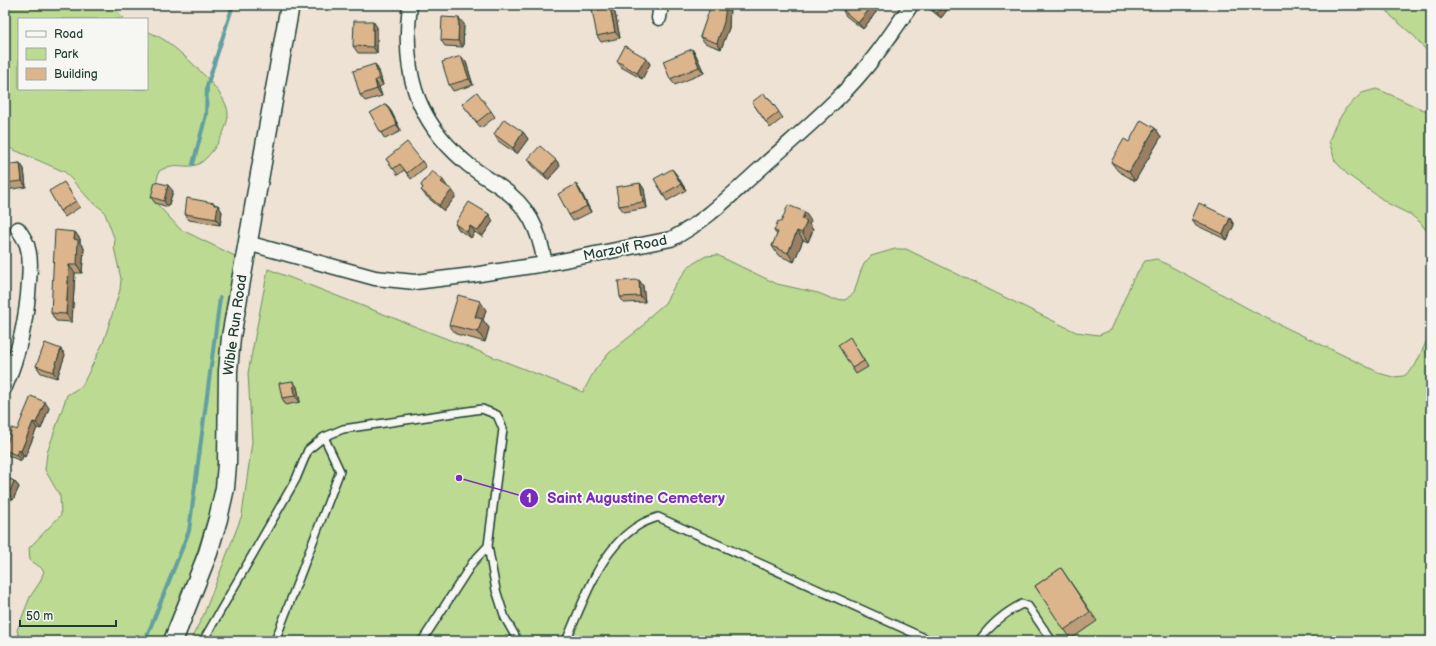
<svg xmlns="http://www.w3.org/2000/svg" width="1436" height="646" font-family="'Balsamiq Sans',sans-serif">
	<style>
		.green { fill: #bcda92; stroke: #6e8c63 }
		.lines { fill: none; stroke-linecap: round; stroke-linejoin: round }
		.stream { stroke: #629f9f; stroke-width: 4 }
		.service-casing { stroke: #1f3d34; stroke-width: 10 }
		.minor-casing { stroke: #1f3d34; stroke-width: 17 }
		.tertiary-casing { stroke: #1f3d34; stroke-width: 21 }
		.service { stroke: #f6f6f2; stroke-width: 7 }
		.minor { stroke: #f6f6f2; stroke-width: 14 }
		.tertiary { stroke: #f6f6f2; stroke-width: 18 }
		.wall { fill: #bd9c79; stroke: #1f3d34 }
		.shaded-wall { fill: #9a7f63; stroke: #1f3d34 }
		.building { fill: #dcb58d; stroke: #1f3d34 }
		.labels { text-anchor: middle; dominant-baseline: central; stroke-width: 4; stroke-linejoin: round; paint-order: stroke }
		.street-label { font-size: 14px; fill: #1f3d34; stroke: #f6f6f2 }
		.leader { fill: none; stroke: #7b2cbf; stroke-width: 1.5 }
		.callout-dot { fill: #7b2cbf; stroke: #f6f6f2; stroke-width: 1.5 }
		.mark-label { font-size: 12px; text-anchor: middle; font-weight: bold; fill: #fff }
		.callout-label { font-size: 15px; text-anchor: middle; font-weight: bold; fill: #7b2cbf; stroke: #f6f6f2; stroke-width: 4; stroke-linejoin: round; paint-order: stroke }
	</style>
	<rect width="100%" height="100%" fill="#eee2d4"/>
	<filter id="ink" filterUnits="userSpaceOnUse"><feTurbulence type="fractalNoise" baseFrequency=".025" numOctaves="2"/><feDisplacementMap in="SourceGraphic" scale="8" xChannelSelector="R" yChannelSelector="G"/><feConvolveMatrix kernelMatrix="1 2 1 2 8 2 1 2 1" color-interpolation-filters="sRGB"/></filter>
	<g filter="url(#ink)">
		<!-- green -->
		<path class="green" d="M 5,5 L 111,5 L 124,19 L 19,19 L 19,89 L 147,89 L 147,31 C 153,34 160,37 166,41 C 183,54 228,92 228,114 C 228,129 214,152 203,161 C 193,170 182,164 171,166 C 167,167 163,169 159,171 L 154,193 L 157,204 L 180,229 L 235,256 L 219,371 L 217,489 L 193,565 L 165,641 L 22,641 L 19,637 L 17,630 L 30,597 L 40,582 L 44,571 L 40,567 L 30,560 L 29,548 L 61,515 L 60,496 L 45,470 L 47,453 L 67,395 L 82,386 L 103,343 L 120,290 L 121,279 L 114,247 L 115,240 L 104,211 L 89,199 L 65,172 L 5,146 Z
			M 1383,5 L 1431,5 L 1431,56 L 1414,36 L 1391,16 Z
			M 1376,89 C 1395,95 1412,107 1431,112 L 1431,237 L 1420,222 L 1411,215 L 1389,204 L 1348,175 L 1335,161 L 1329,141 L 1335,126 L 1346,108 L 1362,93 Z
			M 895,249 L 906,249 L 1076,332 L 1099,335 L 1111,330 L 1133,279 L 1145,261 L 1157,259 L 1262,316 L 1382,374 L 1393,377 L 1404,376 L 1415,366 L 1427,340 L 1428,328 L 1431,315 L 1431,641 L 190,641 L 204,614 L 242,515 L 252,442 L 248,373 L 268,269 L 583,392 L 595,370 L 609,353 L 642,327 L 650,316 L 665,303 L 675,285 L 689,266 L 706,256 L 717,255 L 777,284 L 818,293 L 833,299 L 845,300 L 854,293 L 860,273 L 864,264 L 871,256 Z"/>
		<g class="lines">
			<!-- stream -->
			<path class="stream" d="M 193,164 L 206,115 L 207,86 L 233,5
				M 145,641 L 189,531 L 220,298"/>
			<defs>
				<path id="service" d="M 203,641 L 296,479 L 308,450 L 324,437 L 343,429 L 482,409 L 497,415 L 503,429 L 488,546 L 496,590 L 505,618 L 518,641
					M 275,641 L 340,471 L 324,437
					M 422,641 L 473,562 L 488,546
					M 566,641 C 584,601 600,547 641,524 C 646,521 653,519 658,517 L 931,641
					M 979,641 C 991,624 1004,613 1022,604 L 1028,606 L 1052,641"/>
				<path id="minor" d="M 410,5 C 402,69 414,118 464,161 C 475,171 487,178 499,186 C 529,206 539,229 545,264
					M 659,18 L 661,5
					M 247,243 L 375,278 L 415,282 L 473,275 L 545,264 L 671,239 C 705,222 731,195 759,170 C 785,146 813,123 838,98 C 866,71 889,38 911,5
					M 5,387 C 19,353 27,319 29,282 C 30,270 31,257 27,245 C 25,239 21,234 18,229"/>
				<path id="tertiary" d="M 173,641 L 208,553 L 218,519 L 225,488 L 227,464 L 228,371 L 231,337 L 290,5"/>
			</defs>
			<!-- service casing -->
			<use href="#service" class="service-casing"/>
			<!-- minor casing -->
			<use href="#minor" class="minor-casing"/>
			<!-- tertiary casing -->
			<use href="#tertiary" class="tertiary-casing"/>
			<!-- service -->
			<use href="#service" class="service"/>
			<!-- minor -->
			<use href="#minor" class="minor"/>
			<!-- tertiary -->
			<use href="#tertiary" class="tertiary"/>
		</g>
		<!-- wall -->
		<path class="wall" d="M 709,5 L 730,5 L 729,28 L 721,49 L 705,43 L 700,37 L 711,7 Z
			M 925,5 L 951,5 L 941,18 L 927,7 Z
			M 842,9 L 877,11 L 863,29 L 846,16 Z
			M 615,13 L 620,38 L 601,42 L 597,36 Z
			M 464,24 L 463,47 L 445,46 L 441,40 Z
			M 377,27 L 377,53 L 358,53 L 353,46 Z
			M 692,49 L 696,55 L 704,73 L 675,85 L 670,79 Z
			M 646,58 L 650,64 L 642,79 L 621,67 L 617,61 Z
			M 466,62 L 473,85 L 453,91 L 449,85 Z
			M 375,64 L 379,71 L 383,85 L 379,87 L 382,96 L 365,101 L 360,95 Z
			M 768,97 L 783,118 L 770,128 L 752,102 L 767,98 Z
			M 462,104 L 491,111 L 495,117 L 481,128 Z
			M 391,111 L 401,131 L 385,139 L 381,133 Z
			M 1155,128 L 1161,137 L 1135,181 L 1118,171 L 1111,162 L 1129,142 Z
			M 523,132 L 528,139 L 517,154 L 498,141 L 494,134 Z
			M 386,159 L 422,161 L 426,167 L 411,179 L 404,170 L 398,175 Z
			M 528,159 L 556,160 L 560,166 L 548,180 L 532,165 Z
			M 20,163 L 24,169 L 26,187 L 5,190 L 5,165 Z
			M 672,169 L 686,190 L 667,201 L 663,194 Z
			M 640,183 L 644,189 L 647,208 L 624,212 L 619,206 Z
			M 576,184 L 580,190 L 591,212 L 573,221 L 569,215 Z
			M 421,185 L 447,186 L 456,196 L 444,211 L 426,196 L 421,190 L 423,188 Z
			M 68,188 L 80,207 L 65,217 L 60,211 Z
			M 173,191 L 168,207 L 155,203 L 151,197 Z
			M 216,205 L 218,205 L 222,212 L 220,225 L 189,220 L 185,214 Z
			M 1230,218 L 1234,225 L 1227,240 L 1196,225 L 1192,219 Z
			M 493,221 L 482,237 L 475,232 L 471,238 L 459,230 L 455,224 Z
			M 811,221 L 809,224 L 813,230 L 808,242 L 803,240 L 794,262 L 778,255 L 772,246 L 777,235 L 774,231 L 781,222 Z
			M 75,232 L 80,239 L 80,243 L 84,248 L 82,273 L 75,273 L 72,322 L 56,321 L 51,313 Z
			M 639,280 L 643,286 L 645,302 L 624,303 L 620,297 Z
			M 486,310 L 483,320 L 489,328 L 485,342 L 456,334 L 449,325 Z
			M 854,344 L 868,367 L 856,374 L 852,368 Z
			M 61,349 L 65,355 L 57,378 L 41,373 L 36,366 Z
			M 293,381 L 297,387 L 300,402 L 286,405 L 282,398 Z
			M 49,408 L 41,429 L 37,428 L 25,457 L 23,456 L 21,461 L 9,456 L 5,451 L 5,449 L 17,430 Z
			M 5,477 L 14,481 L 19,487 L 13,500 L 5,497 Z
			M 1061,568 L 1097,621 L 1071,639 L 1035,586 Z"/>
		<!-- shaded-wall -->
		<path class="shaded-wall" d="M 726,5 L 730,5 L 729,28 L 721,49 L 717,43 Z
			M 873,5 L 877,11 L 863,29 L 858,23 Z
			M 943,5 L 951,5 L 941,18 L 937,13 Z
			M 610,7 L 615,13 L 620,38 L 615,32 Z
			M 459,18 L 464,24 L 463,47 L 458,41 Z
			M 373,21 L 377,27 L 377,53 L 373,47 Z
			M 692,49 L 696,55 L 704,73 L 699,67 Z
			M 461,56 L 466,62 L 473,85 L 469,79 Z
			M 646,58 L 650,64 L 642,79 L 637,73 Z
			M 375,64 L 379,71 L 383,85 L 379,79 Z
			M 375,80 L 379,87 L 382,96 L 377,89 Z
			M 386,104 L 391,111 L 401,131 L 397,125 Z
			M 1155,128 L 1161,137 L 1135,181 L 1129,172 Z
			M 523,132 L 528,139 L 517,154 L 513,148 Z
			M 556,160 L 560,166 L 548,180 L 544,174 Z
			M 20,163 L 24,169 L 26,187 L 22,181 Z
			M 672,169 L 677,175 L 686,190 L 681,184 Z
			M 443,180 L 447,186 L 446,188 L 441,182 Z
			M 640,183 L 644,189 L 647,208 L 643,202 Z
			M 576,184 L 580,190 L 591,212 L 587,206 Z
			M 168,185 L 173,191 L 168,207 L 164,201 Z
			M 452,190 L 456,196 L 444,211 L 439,205 Z
			M 214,203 L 218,208 L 218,205 L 222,212 L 220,225 L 216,219 Z
			M 805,212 L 811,221 L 809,224 L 813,230 L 808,242 L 802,233 L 802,219 Z
			M 489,214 L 493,221 L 482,237 L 478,231 Z
			M 1230,218 L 1234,225 L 1227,240 L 1223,234 Z
			M 470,226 L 475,232 L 471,238 L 467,232 Z
			M 797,231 L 803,240 L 794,262 L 788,253 Z
			M 75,232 L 80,239 L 80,243 L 84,248 L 82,273 L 77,265 L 74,239 Z
			M 69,265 L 75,273 L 72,322 L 66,314 Z
			M 5,270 L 6,271 L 6,296 L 5,295 Z
			M 639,280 L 643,286 L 645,302 L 640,296 Z
			M 480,301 L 486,310 L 483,320 L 489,328 L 485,342 L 478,332 L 475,317 Z
			M 61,349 L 65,355 L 57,378 L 53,372 Z
			M 293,381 L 297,387 L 300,402 L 295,396 Z
			M 45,402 L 49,408 L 41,429 L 36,423 Z
			M 33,422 L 37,428 L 25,457 L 21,451 Z
			M 18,450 L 23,456 L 21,461 L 16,455 Z
			M 14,481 L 19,487 L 13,500 L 9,494 Z"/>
		<!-- building -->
		<path class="building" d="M 711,5 L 726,5 L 724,22 L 717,43 L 700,37 Z
			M 845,5 L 873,5 L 858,23 L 842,9 Z
			M 927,5 L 943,5 L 937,13 Z
			M 610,7 L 615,32 L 597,36 L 592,10 Z
			M 442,17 L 459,18 L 458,41 L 441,40 Z
			M 354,21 L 373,21 L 373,47 L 353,46 Z
			M 625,46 L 646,58 L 637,73 L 617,61 Z
			M 692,49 L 699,67 L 670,79 L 663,61 Z
			M 461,56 L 469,79 L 449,85 L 442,62 Z
			M 375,64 L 379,79 L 375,80 L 377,89 L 360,95 L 353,71 Z
			M 477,92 L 491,111 L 477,122 L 462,104 Z
			M 764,93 L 767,98 L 768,97 L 779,112 L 766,122 L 752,102 Z
			M 386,104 L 397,125 L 381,133 L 370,113 Z
			M 504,119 L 523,132 L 513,148 L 494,134 Z
			M 1141,120 L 1155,128 L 1129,172 L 1111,162 L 1124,139 L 1129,142 Z
			M 407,142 L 422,161 L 407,173 L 400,164 L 393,169 L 386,159 Z
			M 540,146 L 556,160 L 544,174 L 528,159 Z
			M 20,163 L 22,181 L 5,183 L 5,165 Z
			M 672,169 L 681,184 L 663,194 L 654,179 Z
			M 432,171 L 443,180 L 441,182 L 452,190 L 439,205 L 421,190 L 423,188 L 421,185 Z
			M 64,182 L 76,201 L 60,211 L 49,191 Z
			M 155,182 L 168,185 L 164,201 L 151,197 Z
			M 640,183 L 643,202 L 619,206 L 616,187 Z
			M 576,184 L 587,206 L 569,215 L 558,194 Z
			M 187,198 L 214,203 L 214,205 L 218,205 L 216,219 L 185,214 Z
			M 469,202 L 489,214 L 478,231 L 470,226 L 467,232 L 455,224 Z
			M 1199,203 L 1230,218 L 1223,234 L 1192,219 Z
			M 788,205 L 805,212 L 802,219 L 807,221 L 802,233 L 797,231 L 788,253 L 772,246 L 778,232 L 774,231 L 778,221 L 781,222 Z
			M 55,230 L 75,232 L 74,239 L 78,240 L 77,265 L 69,265 L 66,314 L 51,313 Z
			M 639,280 L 640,296 L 620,297 L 618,281 Z
			M 458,295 L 480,301 L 475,317 L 482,319 L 478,332 L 449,325 Z
			M 850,337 L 864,361 L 852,368 L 838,345 Z
			M 45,343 L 61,349 L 53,372 L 36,366 Z
			M 293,381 L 295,396 L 282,398 L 279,383 Z
			M 31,396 L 45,402 L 36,423 L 33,422 L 21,451 L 18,450 L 16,455 L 5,450 L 5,449 L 12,428 L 17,430 Z
			M 5,477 L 14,481 L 9,494 L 5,492 Z
			M 1061,568 L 1090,612 L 1064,630 L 1035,586 Z
			M 498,636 L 507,640 L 507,641 L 496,641 Z"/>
	</g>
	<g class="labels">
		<!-- street labels -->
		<g class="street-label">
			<text transform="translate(625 248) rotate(-11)">Marzolf Road</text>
			<text transform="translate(235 325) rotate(-82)">Wible Run Road</text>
		</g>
	</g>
	<!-- callouts -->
	<path class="leader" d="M459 478L529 498"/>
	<g class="callout-dot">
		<circle cx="459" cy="478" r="4"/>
		<circle cx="529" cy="498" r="10"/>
	</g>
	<g class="mark-label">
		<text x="529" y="502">1</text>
	</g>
	<g class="callout-label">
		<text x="636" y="503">Saint Augustine Cemetery</text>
	</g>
	<!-- margin -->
	<rect width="1436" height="646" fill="none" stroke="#f6f6f2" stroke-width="20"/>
	<rect x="10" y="10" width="1416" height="626" fill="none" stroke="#1f3d34" stroke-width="1.5" filter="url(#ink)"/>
	<!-- legend -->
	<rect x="18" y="18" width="130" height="72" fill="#f6f6f2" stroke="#a0aca6"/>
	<rect x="26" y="31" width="20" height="6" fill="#f6f6f2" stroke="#a0aca6"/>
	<text x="54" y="38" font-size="12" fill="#1f3d34">Road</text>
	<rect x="26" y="48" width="20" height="12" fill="#bcda92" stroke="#a0aca6"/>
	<text x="54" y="58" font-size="12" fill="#1f3d34">Park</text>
	<rect x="26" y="68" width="20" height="12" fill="#dcb58d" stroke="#a0aca6"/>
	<text x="54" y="78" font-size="12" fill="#1f3d34">Building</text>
	<!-- scale -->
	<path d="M20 620v6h96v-6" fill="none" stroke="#1f3d34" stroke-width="2"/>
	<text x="26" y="620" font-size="12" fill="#1f3d34" stroke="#f6f6f2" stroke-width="3" paint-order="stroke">50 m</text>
</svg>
